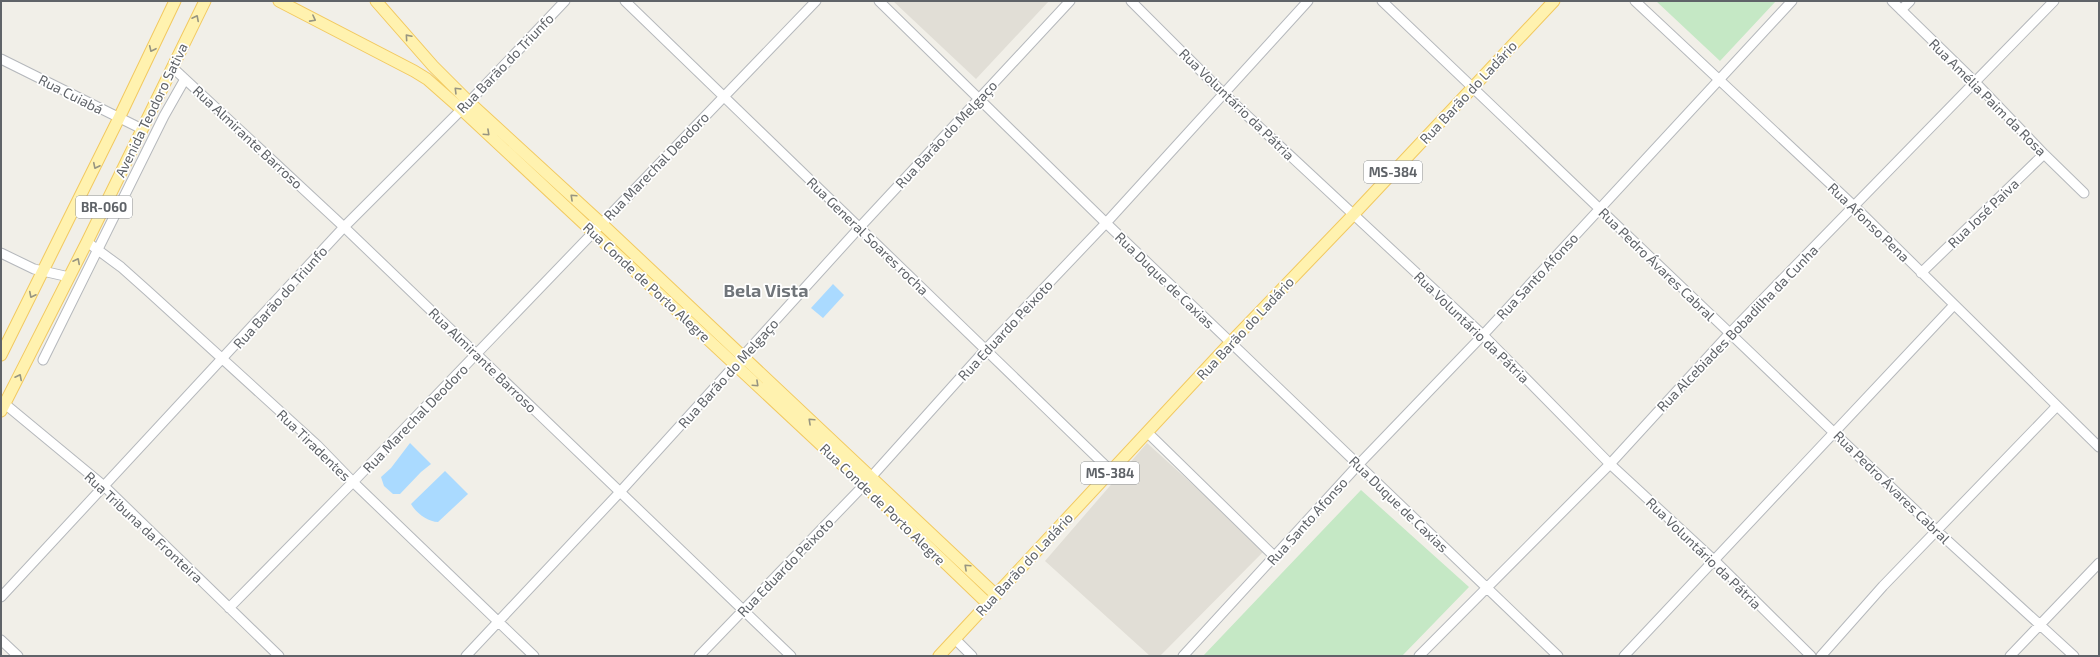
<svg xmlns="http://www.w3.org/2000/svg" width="2100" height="657" font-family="'Exo 2',sans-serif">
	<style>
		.education { fill: #e1ded6 }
		.green { fill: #c5e8c5 }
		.water { fill: #aadaff }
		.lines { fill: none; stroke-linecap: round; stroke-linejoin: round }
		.minor-casing { stroke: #b5b8bc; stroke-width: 11 }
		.major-casing { stroke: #f2c960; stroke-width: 13 }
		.minor { stroke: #fff; stroke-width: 9 }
		.major { stroke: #fff2af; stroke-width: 11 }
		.oneway { stroke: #979581 }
		.labels { text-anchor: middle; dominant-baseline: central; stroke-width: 3.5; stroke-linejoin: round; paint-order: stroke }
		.shield { fill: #fff; stroke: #8f9295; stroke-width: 1 }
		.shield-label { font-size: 13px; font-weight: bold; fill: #5f6368 }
		.street-label { font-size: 14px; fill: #5f6368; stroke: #fff }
		.district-label { font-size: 18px; font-weight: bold; fill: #70757a; stroke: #fff }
	</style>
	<rect width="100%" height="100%" fill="#f1efe8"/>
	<!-- education -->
	<path class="education" d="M 893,1 L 1049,1 L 976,79 Z
		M 1147,443 L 1265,550 L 1160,656 L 1150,656 L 1045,561 Z"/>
	<!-- green -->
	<path class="green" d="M 1656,1 L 1776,1 L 1720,61 Z
		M 1361,490 L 1469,587 L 1402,656 L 1203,656 Z"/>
	<!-- water -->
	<path class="water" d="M 833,284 L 844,295 L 823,318 L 811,308 Z
		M 410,443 L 431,464 L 421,472 L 400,494 L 393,494 L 384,486 L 381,477 L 391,468 Z
		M 445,471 L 468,494 L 438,522 C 428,522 416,513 411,504 Z"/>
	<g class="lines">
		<defs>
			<path id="minor" d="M 625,1 L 1112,472
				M 879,1 L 1106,223 L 1558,656
				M 1131,1 L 1224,94 L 1483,335 L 1610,464 L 1715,561 L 1811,656
				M 1382,1 L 1937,531 L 2074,656
				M 1635,1 L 1854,206 L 2099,447
				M 1892,1 L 1975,82 L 2044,154 L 2084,193
				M 1901,10 L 1910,1
				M 1,59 L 142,129
				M 172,67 L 344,227 L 791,656
				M 87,242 L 121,267 L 149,292 L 317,445 L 353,482 L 534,656
				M 1,253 L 34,269 L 69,277
				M 1921,273 L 2044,154
				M 43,360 L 164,116 L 185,79
				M 5,404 L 104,486 L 279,656
				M 1148,433 L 1275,557
				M 1,597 L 344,227 L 469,102 L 565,1
				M 229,608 L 353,482 L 816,1
				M 955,639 L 972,656
				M 1,640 L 18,656
				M 466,656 L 620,492 L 859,228 L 1070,1
				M 699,656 L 864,485 L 986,349 L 1106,223 L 1308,1
				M 1183,656 L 1359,464 L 1483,335 L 1792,1
				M 1419,656 L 1610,464 L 1729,334 L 2054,1
				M 1624,656 L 1953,306
				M 1821,656 L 1883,586 L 2057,406
				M 2010,656 L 2099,563"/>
			<path id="major" d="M 279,1 L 414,71 L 427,79 L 461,109 L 864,485 L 987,603
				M 376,1 L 433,66 L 469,102 L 601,223 L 995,594
				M 1,355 L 119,118 L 175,1
				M 1,411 L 87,242 L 205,1
				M 939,656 L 1231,342 L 1353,215 L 1554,1"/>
		</defs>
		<!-- minor casing -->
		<use href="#minor" class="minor-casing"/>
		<!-- major casing -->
		<use href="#major" class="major-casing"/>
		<!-- minor -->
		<use href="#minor" class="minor"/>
		<!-- major -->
		<use href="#major" class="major"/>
	</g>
	<!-- one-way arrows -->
	<defs><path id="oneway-chevron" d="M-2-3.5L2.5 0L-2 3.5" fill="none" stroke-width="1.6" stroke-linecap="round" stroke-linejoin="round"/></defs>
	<g class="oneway">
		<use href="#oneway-chevron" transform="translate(196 18) rotate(-63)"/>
		<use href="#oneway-chevron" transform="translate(313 19) rotate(28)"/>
		<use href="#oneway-chevron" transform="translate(408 37) rotate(-131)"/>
		<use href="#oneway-chevron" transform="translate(152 49) rotate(115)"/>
		<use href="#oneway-chevron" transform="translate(457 90) rotate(-135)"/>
		<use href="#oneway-chevron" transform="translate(487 133) rotate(43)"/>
		<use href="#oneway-chevron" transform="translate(96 166) rotate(116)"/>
		<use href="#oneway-chevron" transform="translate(573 197) rotate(-137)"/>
		<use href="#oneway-chevron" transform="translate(77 261) rotate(-63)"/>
		<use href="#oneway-chevron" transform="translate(32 295) rotate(117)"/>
		<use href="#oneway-chevron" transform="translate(19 377) rotate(-63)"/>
		<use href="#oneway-chevron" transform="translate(756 384) rotate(43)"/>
		<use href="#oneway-chevron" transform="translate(811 421) rotate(-137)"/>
		<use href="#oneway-chevron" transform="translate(967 567) rotate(-137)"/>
	</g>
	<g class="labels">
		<!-- shield labels -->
		<g class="shield">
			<rect x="1364" y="161" width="58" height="22" rx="3"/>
			<rect x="76" y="196" width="56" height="22" rx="3"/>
			<rect x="1081" y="462" width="58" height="22" rx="3"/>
		</g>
		<g class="shield-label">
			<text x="1393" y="172">MS-384</text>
			<text x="104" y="207">BR-060</text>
			<text x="1110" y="473">MS-384</text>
		</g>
		<!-- street labels -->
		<g class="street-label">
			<text transform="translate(505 63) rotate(-46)">Rua Barão do Triunfo</text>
			<text transform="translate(1468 92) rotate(-47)">Rua Barão do Ladário</text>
			<text transform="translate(71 94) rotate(27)">Rua Cuiabá</text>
			<text transform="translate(1988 97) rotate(45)">Rua Amélia Paim da Rosa</text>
			<text transform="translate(1237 104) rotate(44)">Rua Voluntário da Pátria</text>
			<text transform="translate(151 110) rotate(-64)">Avenida Teodoro Sativa</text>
			<text transform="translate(946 134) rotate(-47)">Rua Barão do Melgaço</text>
			<text transform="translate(248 137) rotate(43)">Rua Almirante Barroso</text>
			<text transform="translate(656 166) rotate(-46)">Rua Marechal Deodoro</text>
			<text transform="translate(1983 213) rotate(-44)">Rua José Paiva</text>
			<text transform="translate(1869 222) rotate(44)">Rua Afonso Pena</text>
			<text transform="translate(868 236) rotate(44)">Rua General Soares rocha</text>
			<text transform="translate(1657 264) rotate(44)">Rua Pedro Ávares Cabral</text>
			<text transform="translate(1537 276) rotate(-47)">Rua Santo Afonso</text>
			<text transform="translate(1165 280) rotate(44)">Rua Duque de Caxias</text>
			<text transform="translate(647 282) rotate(43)">Rua Conde de Porto Alegre</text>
			<text transform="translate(280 297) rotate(-48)">Rua Barão do Triunfo</text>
			<text transform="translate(1472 327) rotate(44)">Rua Voluntário da Pátria</text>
			<text transform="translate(1245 328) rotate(-47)">Rua Barão do Ladário</text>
			<text transform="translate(1737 328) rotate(-46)">Rua Alcebiades Bobadilha da Cunha</text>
			<text transform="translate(1005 330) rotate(-47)">Rua Eduardo Peixoto</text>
			<text transform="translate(483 360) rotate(44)">Rua Almirante Barroso</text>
			<text transform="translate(728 373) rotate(-48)">Rua Barão do Melgaço</text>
			<text transform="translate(415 418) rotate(-46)">Rua Marechal Deodoro</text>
			<text transform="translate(314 445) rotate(44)">Rua Tiradentes</text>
			<text transform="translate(1892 487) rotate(44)">Rua Pedro Ávares Cabral</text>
			<text transform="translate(883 504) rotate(44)">Rua Conde de Porto Alegre</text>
			<text transform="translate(1399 504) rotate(44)">Rua Duque de Caxias</text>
			<text transform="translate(1307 521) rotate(-48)">Rua Santo Afonso</text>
			<text transform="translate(144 527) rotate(43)">Rua Tribuna da Fronteira</text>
			<text transform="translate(1704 553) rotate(44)">Rua Voluntário da Pátria</text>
			<text transform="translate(1024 564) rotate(-47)">Rua Barão do Ladário</text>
			<text transform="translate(785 567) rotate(-46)">Rua Eduardo Peixoto</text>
		</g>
		<!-- district labels -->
		<g class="district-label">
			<text x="766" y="290">Bela Vista</text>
		</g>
	</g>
	<!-- border -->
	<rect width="2100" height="657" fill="none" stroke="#5f6368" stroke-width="4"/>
</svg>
